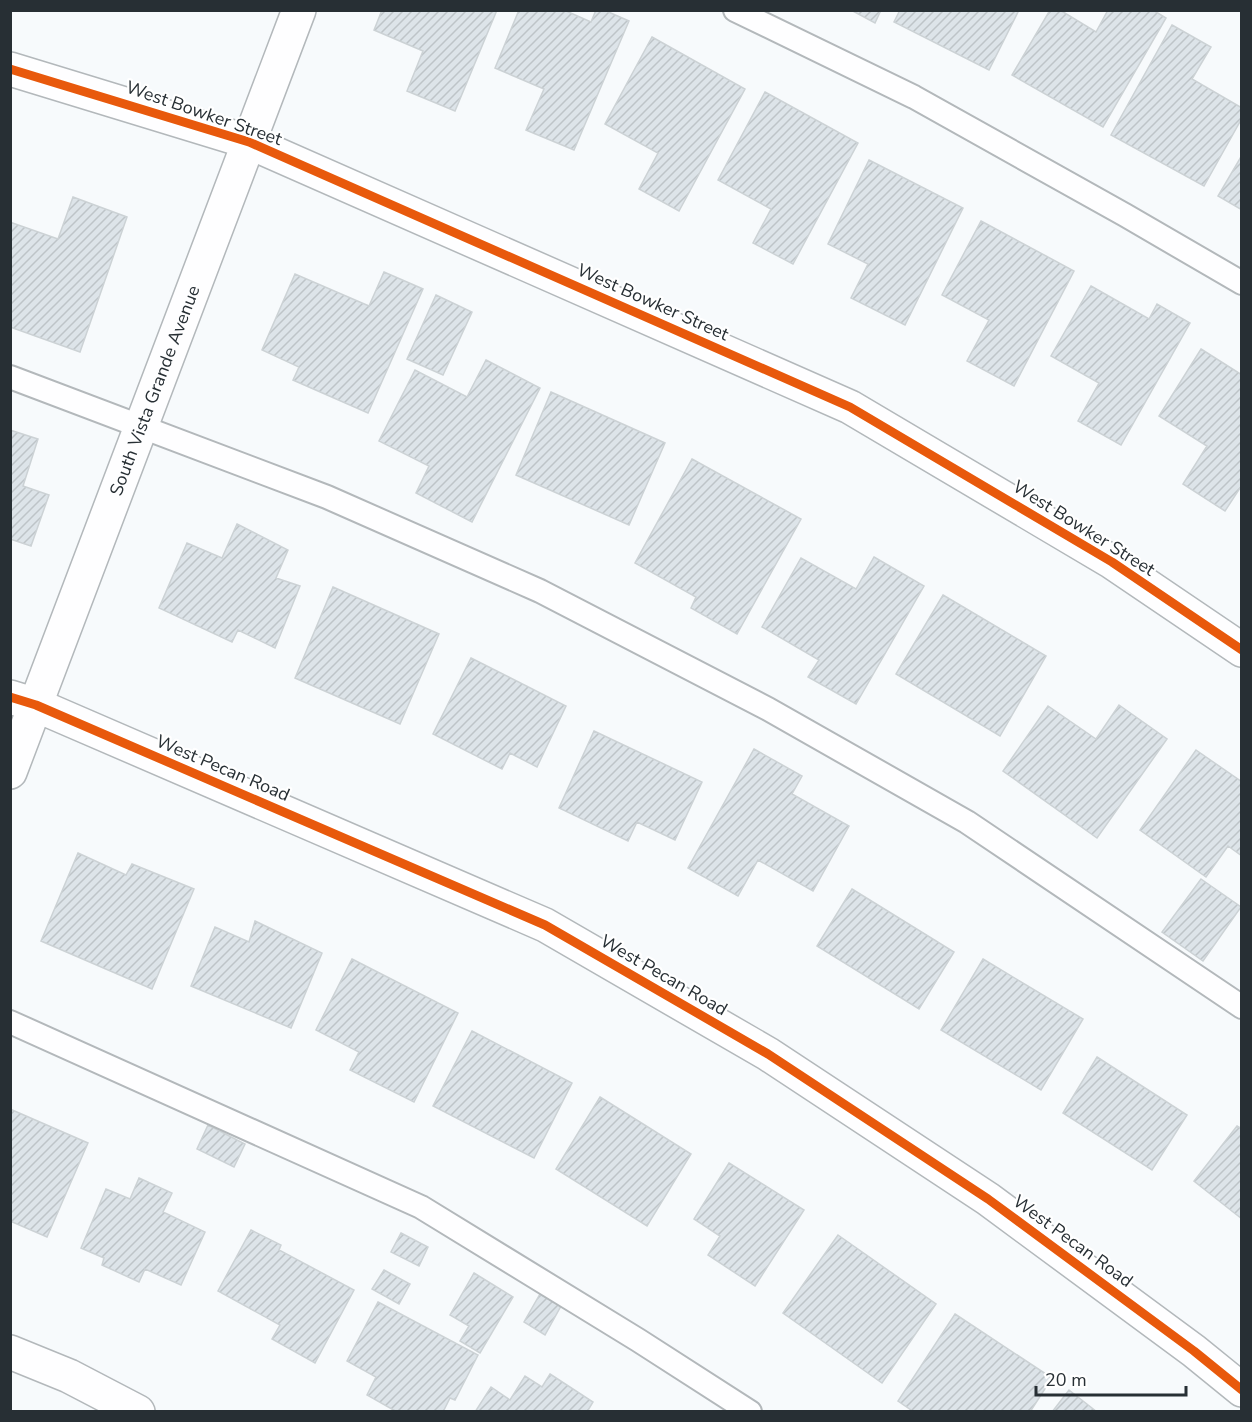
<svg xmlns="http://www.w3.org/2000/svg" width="1252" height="1422" font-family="'Nunito Sans',sans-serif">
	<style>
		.building { fill: url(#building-hatch); stroke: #ccd2d5; stroke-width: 1.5 }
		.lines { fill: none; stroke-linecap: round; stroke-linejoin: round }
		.lane-casing { stroke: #b3b8bb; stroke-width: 26 }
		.street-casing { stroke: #b3b8bb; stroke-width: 36 }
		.lane { stroke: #fefeff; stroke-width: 22 }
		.street { stroke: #fefeff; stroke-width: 33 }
		.cycleway-casing { stroke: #fff; stroke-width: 13 }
		.cycleway { stroke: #e8590c; stroke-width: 9 }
		.labels { text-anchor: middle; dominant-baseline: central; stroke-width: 4.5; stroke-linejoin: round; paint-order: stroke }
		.street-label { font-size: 18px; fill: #272f34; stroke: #fff }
	</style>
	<defs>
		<pattern id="building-hatch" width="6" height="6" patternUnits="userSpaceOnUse" patternTransform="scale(1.5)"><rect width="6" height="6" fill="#dde4e9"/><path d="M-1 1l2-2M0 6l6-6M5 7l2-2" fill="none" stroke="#bec4c8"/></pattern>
	</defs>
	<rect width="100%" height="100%" fill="#f7fafc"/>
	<!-- building -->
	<path class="building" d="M 382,10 L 497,10 L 455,111 L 407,91 L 423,51 L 374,30 Z
		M 519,10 L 564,10 L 591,22 L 596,10 L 604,10 L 629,21 L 574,150 L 526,130 L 544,89 L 495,68 Z
		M 851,10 L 881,10 L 875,23 Z
		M 900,10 L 1019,10 L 989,70 L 894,22 Z
		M 1050,10 L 1060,10 L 1096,32 L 1108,10 L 1153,10 L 1166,18 L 1103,127 L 1012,75 Z
		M 1172,25 L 1211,47 L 1192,79 L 1242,108 L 1242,118 L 1204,186 L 1111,135 Z
		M 652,37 L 745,89 L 679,211 L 639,189 L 658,153 L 605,124 Z
		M 765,92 L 858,143 L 793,264 L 753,243 L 771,209 L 718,180 Z
		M 1242,155 L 1242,210 L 1218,196 Z
		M 869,160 L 963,208 L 905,325 L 851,298 L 868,264 L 828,244 Z
		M 73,197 L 127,217 L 80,352 L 10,327 L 10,222 L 58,239 Z
		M 981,221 L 1074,271 L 1014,386 L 967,361 L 989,320 L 942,295 Z
		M 384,272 L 423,289 L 368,413 L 293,380 L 299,367 L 262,350 L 295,274 L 369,306 Z
		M 1091,286 L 1149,319 L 1157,304 L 1190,323 L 1121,445 L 1078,421 L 1099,383 L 1051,356 Z
		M 436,295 L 472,312 L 443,375 L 407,359 Z
		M 1201,349 L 1242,375 L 1242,485 L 1225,511 L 1183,484 L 1207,446 L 1159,416 Z
		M 486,360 L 540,388 L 472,522 L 416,493 L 429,466 L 379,441 L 415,370 L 467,397 Z
		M 551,392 L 665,443 L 629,525 L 516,475 Z
		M 10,430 L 38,439 L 23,486 L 49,495 L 31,546 L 10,539 Z
		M 692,459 L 801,519 L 737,634 L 691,608 L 696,597 L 635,563 Z
		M 237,524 L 288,550 L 276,578 L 300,586 L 275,648 L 238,630 L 232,642 L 159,608 L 187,543 L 222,558 Z
		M 874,557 L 924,586 L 856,704 L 808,677 L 819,660 L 762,627 L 801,558 L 856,589 Z
		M 333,587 L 439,634 L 400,724 L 295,678 Z
		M 943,595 L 1046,656 L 1000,736 L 896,674 Z
		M 471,658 L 566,706 L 537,767 L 510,753 L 502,769 L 433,734 Z
		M 1119,705 L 1167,739 L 1097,838 L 1003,771 L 1048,706 L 1096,739 Z
		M 594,731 L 702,782 L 675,840 L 637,822 L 628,841 L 559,808 Z
		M 754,749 L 802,776 L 792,794 L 849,826 L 813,891 L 758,860 L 738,896 L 688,868 Z
		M 1196,750 L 1242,782 L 1242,856 L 1228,846 L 1206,877 L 1140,830 Z
		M 78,853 L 126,875 L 132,864 L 194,889 L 152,989 L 41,941 Z
		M 1201,879 L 1241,907 L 1203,961 L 1162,932 Z
		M 852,889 L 954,952 L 919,1009 L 817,946 Z
		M 255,921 L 322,953 L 291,1028 L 191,986 L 215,927 L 249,942 Z
		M 352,959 L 458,1013 L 414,1102 L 350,1070 L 359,1052 L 316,1030 Z
		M 983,959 L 1083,1019 L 1041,1090 L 941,1030 Z
		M 472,1031 L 572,1083 L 534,1158 L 433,1106 Z
		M 1097,1057 L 1187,1115 L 1152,1170 L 1063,1113 Z
		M 600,1097 L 691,1154 L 647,1226 L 556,1169 Z
		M 10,1109 L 88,1143 L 47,1237 L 10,1221 Z
		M 208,1125 L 245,1144 L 234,1167 L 197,1149 Z
		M 1237,1126 L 1242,1129 L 1242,1219 L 1194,1181 Z
		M 729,1163 L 804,1210 L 755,1286 L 708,1255 L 720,1236 L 694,1219 Z
		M 139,1178 L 172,1193 L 163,1212 L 205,1232 L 181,1285 L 145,1269 L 139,1282 L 102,1265 L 104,1258 L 81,1248 L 106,1189 L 130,1199 Z
		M 251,1230 L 281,1245 L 279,1250 L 354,1290 L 315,1363 L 272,1339 L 280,1325 L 218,1291 Z
		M 401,1233 L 428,1247 L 419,1266 L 391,1252 Z
		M 838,1235 L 936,1304 L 882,1383 L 783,1313 Z
		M 384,1270 L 410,1284 L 399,1304 L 372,1289 Z
		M 474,1273 L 513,1297 L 480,1353 L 460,1341 L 469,1326 L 450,1315 Z
		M 540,1294 L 561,1306 L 545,1335 L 524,1322 Z
		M 378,1302 L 478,1355 L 455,1400 L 450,1398 L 443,1412 L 397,1412 L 367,1395 L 376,1377 L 347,1361 Z
		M 955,1314 L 1052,1378 L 1030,1412 L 914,1412 L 898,1401 Z
		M 550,1374 L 593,1402 L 587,1412 L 475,1412 L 491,1387 L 510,1400 L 525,1376 L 542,1387 Z
		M 1069,1390 L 1097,1412 L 1052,1412 Z"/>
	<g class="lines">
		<defs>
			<path id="lane" d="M 735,10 L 914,97 L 1125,215 L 1242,283
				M 10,377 L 327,497 L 540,591 L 768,709 L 967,822 L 1242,1007
				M 10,1022 L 421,1207 L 638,1340 L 750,1412"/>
			<g id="street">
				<path d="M 10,69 L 249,142 L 850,407 L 1112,562 L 1242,650"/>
				<path d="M 10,697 L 36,705 L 545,925 L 768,1054 L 988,1199 L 1194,1351 L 1242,1390"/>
				<path id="s1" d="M 10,772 L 299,10"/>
				<path d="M 10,1352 L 69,1376 L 138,1412"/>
			</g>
		</defs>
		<!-- lane casing -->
		<use href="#lane" class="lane-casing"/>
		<!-- street casing -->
		<use href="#street" class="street-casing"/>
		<!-- lane -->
		<use href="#lane" class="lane"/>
		<!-- street -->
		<use href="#street" class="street"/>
		<defs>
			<path id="cycleway" d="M 10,69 L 249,142 L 850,407 L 1112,562 L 1242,650
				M 10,697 L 36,705 L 545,925 L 768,1054 L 988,1199 L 1194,1351 L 1242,1390"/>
		</defs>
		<!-- cycleway casing -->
		<use href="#cycleway" class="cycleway-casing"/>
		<!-- cycleway -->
		<use href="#cycleway" class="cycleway"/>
	</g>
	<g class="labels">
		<!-- street labels -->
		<g class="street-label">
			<text transform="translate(204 113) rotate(19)">West Bowker Street</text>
			<text transform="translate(653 302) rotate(24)">West Bowker Street</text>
			<text stroke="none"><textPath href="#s1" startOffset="408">South Vista Grande Avenue</textPath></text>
			<text transform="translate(1084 528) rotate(32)">West Bowker Street</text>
			<text transform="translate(223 768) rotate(23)">West Pecan Road</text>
			<text transform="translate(664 975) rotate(30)">West Pecan Road</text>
			<text transform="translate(1073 1241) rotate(36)">West Pecan Road</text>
		</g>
	</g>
	<!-- border -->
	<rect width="1252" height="1422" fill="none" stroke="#272f34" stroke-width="24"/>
	<!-- scale -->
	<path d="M1036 1386v9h150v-9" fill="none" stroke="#272f34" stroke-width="3"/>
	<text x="1045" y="1386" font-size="18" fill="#272f34" stroke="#ffffff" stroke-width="4.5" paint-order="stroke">20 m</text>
</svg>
